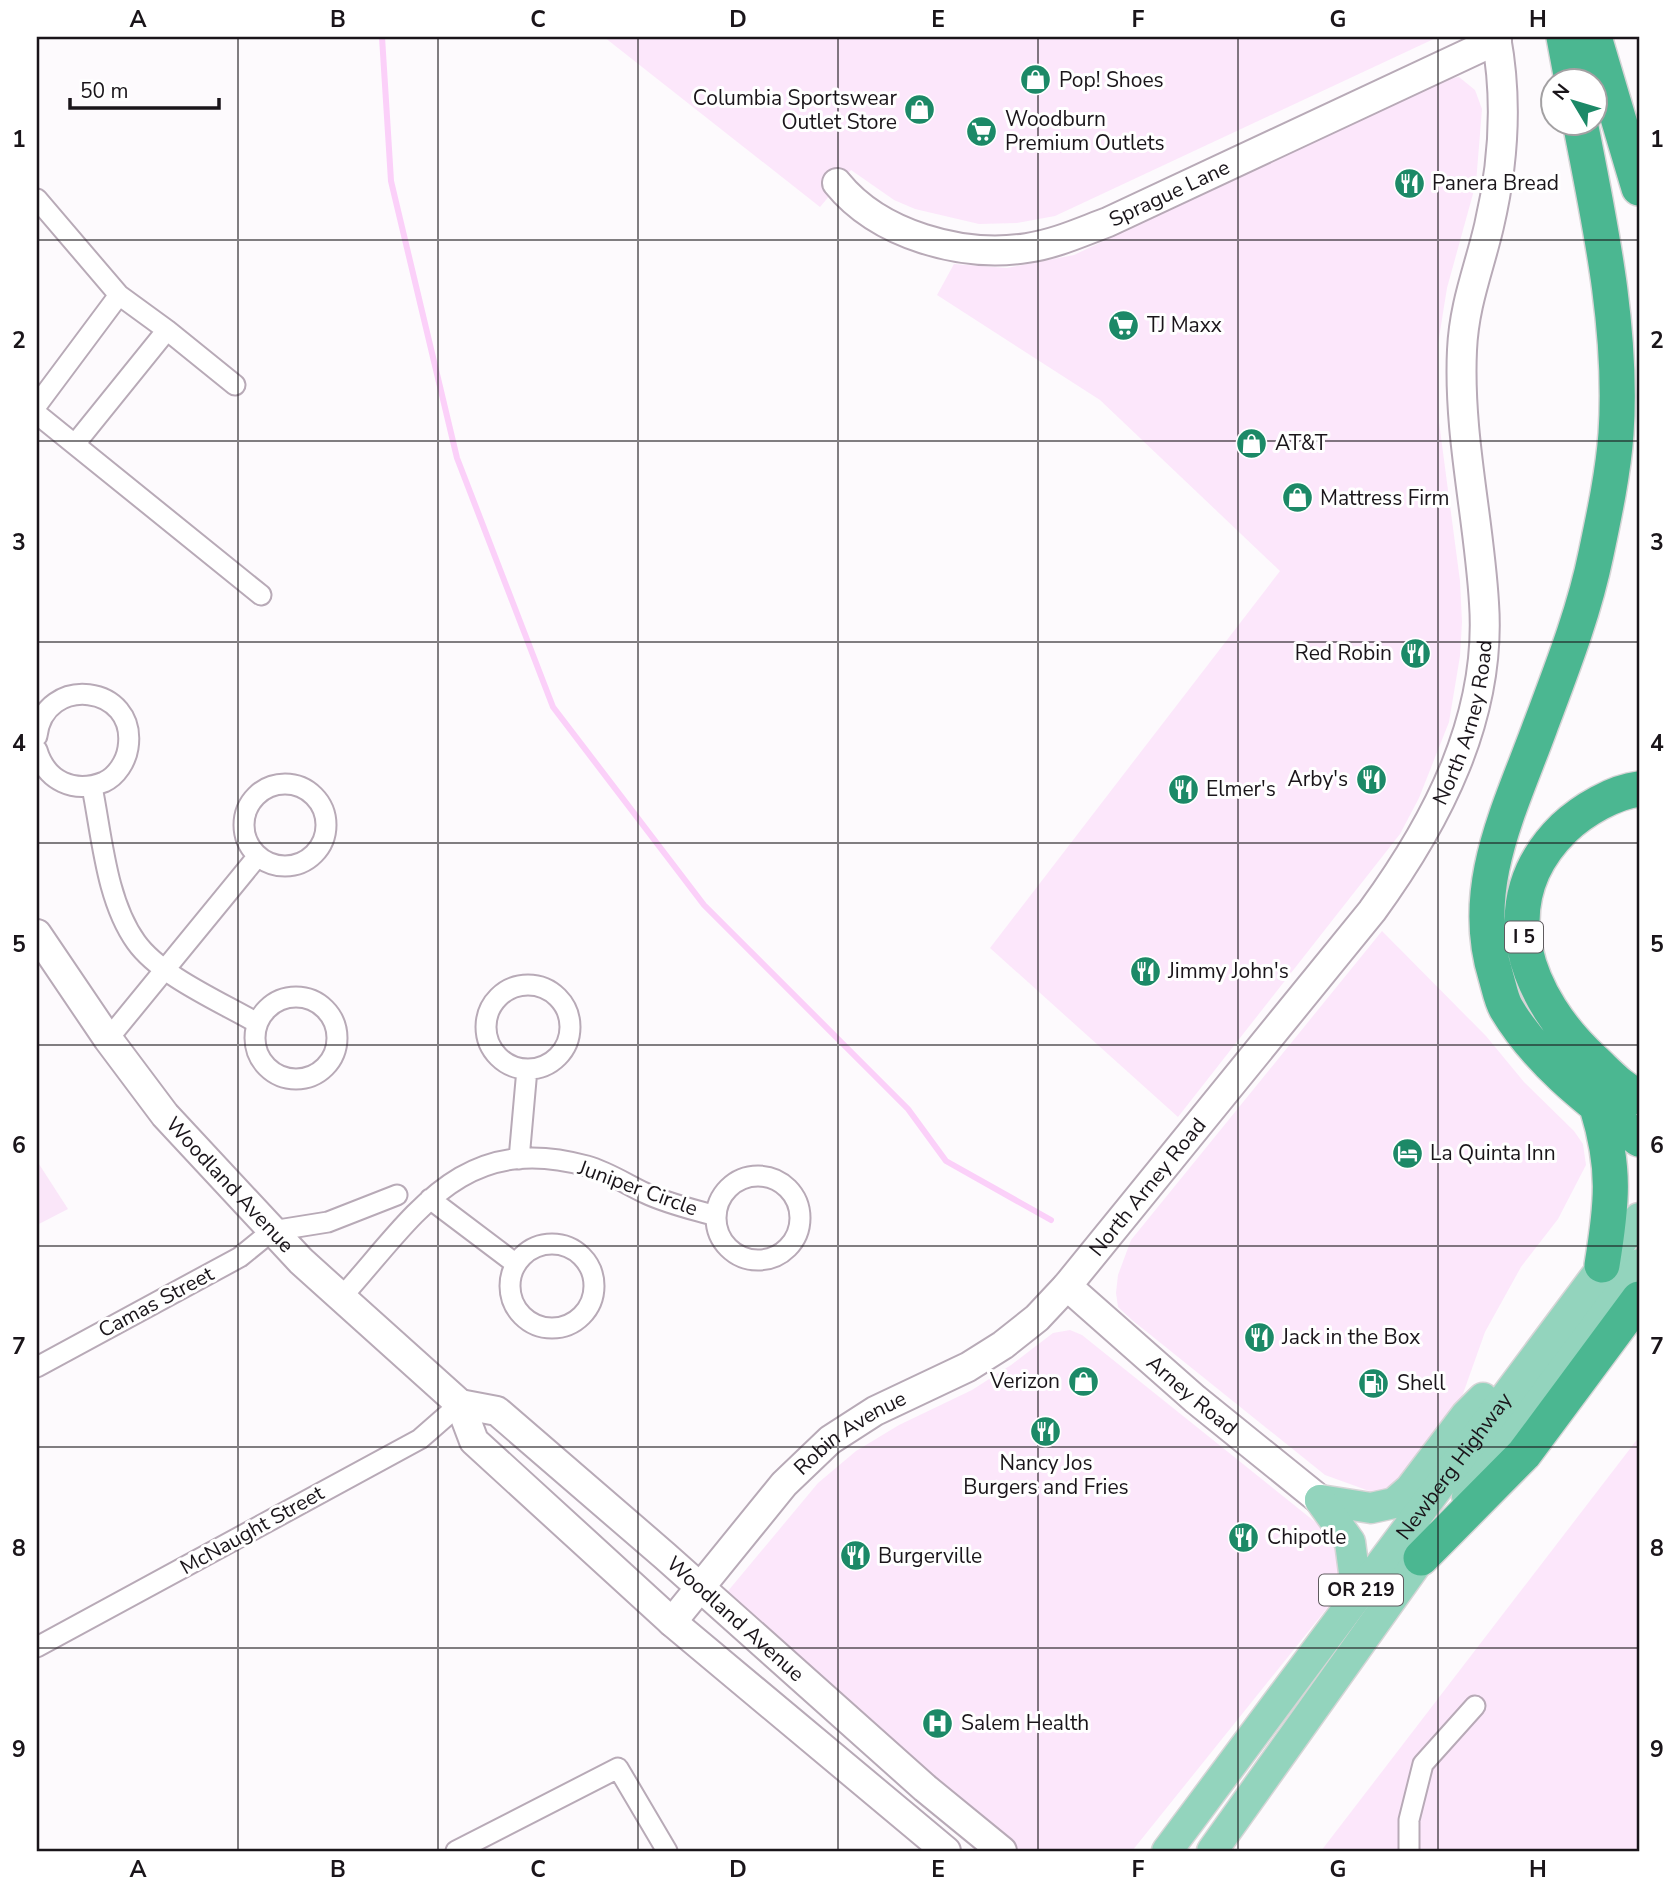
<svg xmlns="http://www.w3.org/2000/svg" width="1676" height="1888" font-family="'Nunito Sans',sans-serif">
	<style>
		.built { fill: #fce7fb }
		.green { fill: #fae6f9 }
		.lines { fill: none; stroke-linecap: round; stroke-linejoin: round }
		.stream { stroke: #fbd0f9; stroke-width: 6 }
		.street-casing { stroke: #b8aab7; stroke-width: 23 }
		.secondary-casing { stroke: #b8aab7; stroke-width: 32 }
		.primary-casing { stroke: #d6d5d6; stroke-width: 33 }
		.highway-casing { stroke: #d6d5d6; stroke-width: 38 }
		.street { stroke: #fff; stroke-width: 19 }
		.secondary { stroke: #fff; stroke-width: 28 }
		.primary { stroke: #93d4bd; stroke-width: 30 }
		.highway { stroke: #4bb791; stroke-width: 35 }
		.grid { fill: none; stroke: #1a151a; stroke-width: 2; stroke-opacity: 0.55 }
		.labels { text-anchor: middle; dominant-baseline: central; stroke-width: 6; stroke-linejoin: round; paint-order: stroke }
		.shield { fill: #fff; stroke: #5f5b5f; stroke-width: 2 }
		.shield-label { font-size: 19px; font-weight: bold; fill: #1a151a }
		.poi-label { font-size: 21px; fill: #1a151a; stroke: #fff; text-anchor: start }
		.street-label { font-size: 21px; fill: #1a151a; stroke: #fff }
		.neatline { fill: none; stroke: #1a151a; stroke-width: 2.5 }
		.grid-label { font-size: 23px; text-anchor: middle; font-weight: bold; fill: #1a151a }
	</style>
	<rect width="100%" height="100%" fill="#fdfafd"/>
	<!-- built -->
	<path class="built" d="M 604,37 L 1438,37 L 1055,216 L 1017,223 L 979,224 L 915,209 L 894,200 L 851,170 L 820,207 Z
		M 1459,77 L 1475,90 L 1482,109 L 1476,183 L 1447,288 L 1438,344 L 1439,422 L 1460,581 L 1462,622 L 1460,656 L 1449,722 L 1419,798 L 1400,834 L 1178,1117 L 990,948 L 1280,571 L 1100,400 L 937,295 L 954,264 L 1007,268 L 1074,255 L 1445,79 Z
		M 1382,931 L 1486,1036 L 1524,1082 L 1574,1131 L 1583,1144 L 1586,1165 L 1558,1219 L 1521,1267 L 1485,1332 L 1454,1419 L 1389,1492 L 1372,1492 L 1325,1475 L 1132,1320 L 1118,1307 L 1116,1293 L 1118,1275 L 1131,1240 Z
		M 1070,1330 L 1082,1335 L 1324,1529 L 1336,1545 L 1341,1584 L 1332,1602 L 1132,1851 L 1007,1851 L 728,1599 L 728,1591 L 818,1483 L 856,1451 L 899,1425 L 972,1390 L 1011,1365 L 1053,1333 Z
		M 1639,1437 L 1639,1851 L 1321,1851 Z"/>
	<!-- green -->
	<path class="green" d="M 37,1161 L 68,1209 L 37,1225 Z"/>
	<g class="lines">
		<!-- stream -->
		<path class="stream" d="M 382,37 L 391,181 L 457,458 L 553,707 L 704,905 L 908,1109 L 946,1161 L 1051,1220"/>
		<defs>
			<path id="street" d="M 37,199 L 119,295 L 37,405
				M 119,295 L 167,330
				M 37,414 L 261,595
				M 75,444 L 167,330 L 235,385
				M 37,736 C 44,674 138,684 128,748 C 126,761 117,776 104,782 C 74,794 46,781 37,750
				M244 825a41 41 0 1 1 82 0a41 41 0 1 1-82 0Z
				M 92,787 C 102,836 106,900 136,942 C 160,976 221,1002 257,1023
				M486 1027a42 42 0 1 1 84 0a42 42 0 1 1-84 0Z
				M255 1038a41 41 0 1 1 82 0a41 41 0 1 1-82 0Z
				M 108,1039 L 257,857
				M 519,1159 L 527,1069
				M716 1218a42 42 0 1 1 84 0a42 42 0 1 1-84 0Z
				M 430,1199 L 516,1264
				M510 1286a42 42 0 1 1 84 0a42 42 0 1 1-84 0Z
				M 340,1299 C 415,1216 460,1131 587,1166 C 608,1172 626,1184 645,1193 C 668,1204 692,1209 716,1216
				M 37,1367 L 240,1257 L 272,1231 L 328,1222 L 397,1195
				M 37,1647 L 420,1439 L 460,1404
				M 456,1851 L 618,1768 L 667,1851
				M 1409,1851 L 1409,1820 L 1423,1764 L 1475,1706"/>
			<g id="secondary">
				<path id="s1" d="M 837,183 C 879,235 962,258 1027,248 C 1055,244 1081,232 1108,222 L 1497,40"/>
				<path id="s2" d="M 37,934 L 108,1039 L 165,1115 L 301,1261 L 460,1404 L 474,1441 L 672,1622 L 946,1851"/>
				<path id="s3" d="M 1067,1286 L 1195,1399 L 1320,1500"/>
				<path id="s4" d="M 460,1404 L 497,1411 L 665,1556 L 925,1788 L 1002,1851"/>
				<path id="s5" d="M 672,1622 L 784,1484 L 830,1440 L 875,1411 L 968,1367 L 1003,1345 L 1037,1318 L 1067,1286 L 1372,911 C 1437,822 1492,717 1484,603 C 1479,518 1458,435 1462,350 C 1464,304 1479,269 1489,226 C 1504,162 1508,101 1496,37"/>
			</g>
			<g id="primary">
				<path d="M 1467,1496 L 1639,1264"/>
				<path d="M 1320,1500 L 1371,1508 L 1394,1503 L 1410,1489 L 1466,1415 L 1483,1398"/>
				<path d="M 1320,1500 L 1350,1542 L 1357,1595"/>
				<path id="s6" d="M 1167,1851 L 1639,1218"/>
				<path d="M 1212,1851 L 1435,1538"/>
			</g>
			<path id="highway" d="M 1564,37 L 1572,80
				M 1594,37 L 1639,188
				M 1580,122 C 1600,224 1623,330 1616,434 C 1613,474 1604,516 1596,554 C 1584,613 1561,671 1540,727 C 1510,809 1468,888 1496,977 C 1499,987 1501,999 1506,1008 C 1538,1062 1590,1101 1639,1139
				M 1639,789 C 1614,792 1583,810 1564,828 C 1488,902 1526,999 1594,1061 C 1608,1074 1621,1089 1639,1097
				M 1597,1107 C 1616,1168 1612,1204 1602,1265
				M 1421,1558 L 1524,1454 L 1639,1299"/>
		</defs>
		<!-- street casing -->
		<use href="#street" class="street-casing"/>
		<!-- secondary casing -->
		<use href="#secondary" class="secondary-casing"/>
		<!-- primary casing -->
		<use href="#primary" class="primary-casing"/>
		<!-- highway casing -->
		<use href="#highway" class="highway-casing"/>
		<!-- street -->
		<use href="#street" class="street"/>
		<!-- secondary -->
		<use href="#secondary" class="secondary"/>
		<!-- primary -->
		<use href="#primary" class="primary"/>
		<!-- highway -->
		<use href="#highway" class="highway"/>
	</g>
	<!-- grid -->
	<path class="grid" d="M 238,37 L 238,1851M 438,37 L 438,1851M 638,37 L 638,1851M 838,37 L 838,1851M 1038,37 L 1038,1851M 1238,37 L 1238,1851M 1438,37 L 1438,1851M 37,240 L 1639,240M 37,441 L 1639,441M 37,642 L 1639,642M 37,843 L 1639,843M 37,1045 L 1639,1045M 37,1246 L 1639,1246M 37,1447 L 1639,1447M 37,1648 L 1639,1648"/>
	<!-- icons -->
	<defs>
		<symbol id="shop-disc" viewBox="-11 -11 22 22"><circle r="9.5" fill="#1c8967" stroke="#fff"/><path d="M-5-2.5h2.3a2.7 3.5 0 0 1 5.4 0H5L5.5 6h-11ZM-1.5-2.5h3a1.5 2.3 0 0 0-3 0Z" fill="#fff"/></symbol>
		<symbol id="supermarket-disc" viewBox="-11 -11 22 22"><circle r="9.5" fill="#1c8967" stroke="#fff"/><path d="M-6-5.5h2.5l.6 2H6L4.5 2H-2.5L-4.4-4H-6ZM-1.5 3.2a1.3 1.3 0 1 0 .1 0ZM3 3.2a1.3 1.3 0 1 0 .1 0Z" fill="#fff"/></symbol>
		<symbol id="restaurant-disc" viewBox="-11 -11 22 22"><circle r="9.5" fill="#1c8967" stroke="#fff"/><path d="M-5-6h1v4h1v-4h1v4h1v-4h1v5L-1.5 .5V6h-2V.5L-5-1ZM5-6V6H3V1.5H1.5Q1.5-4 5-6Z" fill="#fff"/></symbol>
		<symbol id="hotel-disc" viewBox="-11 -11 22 22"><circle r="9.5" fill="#1c8967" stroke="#fff"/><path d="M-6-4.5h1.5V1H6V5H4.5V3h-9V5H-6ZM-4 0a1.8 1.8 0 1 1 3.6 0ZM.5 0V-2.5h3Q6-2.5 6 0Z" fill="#fff"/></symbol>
		<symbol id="fuel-disc" viewBox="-11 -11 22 22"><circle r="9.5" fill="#1c8967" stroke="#fff"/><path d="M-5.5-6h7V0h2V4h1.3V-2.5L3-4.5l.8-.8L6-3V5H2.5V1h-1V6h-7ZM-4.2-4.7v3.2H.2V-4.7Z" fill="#fff"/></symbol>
		<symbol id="hospital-disc" viewBox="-11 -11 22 22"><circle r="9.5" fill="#1c8967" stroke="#fff"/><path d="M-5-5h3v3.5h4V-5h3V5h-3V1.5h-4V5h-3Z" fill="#fff"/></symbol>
	</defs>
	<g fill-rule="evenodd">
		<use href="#shop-disc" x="1018" y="62" width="35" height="35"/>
		<use href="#shop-disc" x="902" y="92" width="35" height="35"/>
		<use href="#supermarket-disc" x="964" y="114" width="35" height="35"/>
		<use href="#restaurant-disc" x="1392" y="166" width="35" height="35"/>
		<use href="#supermarket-disc" x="1106" y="308" width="35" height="35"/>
		<use href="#shop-disc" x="1234" y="426" width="35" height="35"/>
		<use href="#shop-disc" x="1280" y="480" width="35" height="35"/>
		<use href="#restaurant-disc" x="1398" y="636" width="35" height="35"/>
		<use href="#restaurant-disc" x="1354" y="762" width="35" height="35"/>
		<use href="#restaurant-disc" x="1166" y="772" width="35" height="35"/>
		<use href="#restaurant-disc" x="1128" y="954" width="35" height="35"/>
		<use href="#hotel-disc" x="1390" y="1136" width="35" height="35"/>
		<use href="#restaurant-disc" x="1242" y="1320" width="35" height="35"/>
		<use href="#shop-disc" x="1066" y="1364" width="35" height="35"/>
		<use href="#fuel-disc" x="1356" y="1366" width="35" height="35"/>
		<use href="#restaurant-disc" x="1028" y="1414" width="35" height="35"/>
		<use href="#restaurant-disc" x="1226" y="1520" width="35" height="35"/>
		<use href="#restaurant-disc" x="838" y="1538" width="35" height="35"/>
		<use href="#hospital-disc" x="920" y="1706" width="35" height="35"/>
	</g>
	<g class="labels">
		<!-- shield labels -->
		<g class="shield">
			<rect x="1505" y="921.5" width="38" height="31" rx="5"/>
			<rect x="1319" y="1574.5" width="84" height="31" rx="5"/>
		</g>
		<g class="shield-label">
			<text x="1524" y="937">I 5</text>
			<text x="1361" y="1590">OR 219</text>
		</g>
		<!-- poi labels -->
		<g class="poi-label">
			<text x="1059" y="80">Pop! Shoes</text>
			<text x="897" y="98" text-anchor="end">Columbia Sportswear<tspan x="897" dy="24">Outlet Store</tspan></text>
			<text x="1005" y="119">Woodburn<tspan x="1005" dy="24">Premium Outlets</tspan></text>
			<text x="1432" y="183">Panera Bread</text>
			<text x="1147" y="325">TJ Maxx</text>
			<text x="1275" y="443">AT&amp;T</text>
			<text x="1320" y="498">Mattress Firm</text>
			<text x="1392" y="653" text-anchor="end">Red Robin</text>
			<text x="1348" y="779" text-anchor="end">Arby's</text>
			<text x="1206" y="789">Elmer's</text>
			<text x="1168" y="971">Jimmy John's</text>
			<text x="1430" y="1153">La Quinta Inn</text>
			<text x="1282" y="1337">Jack in the Box</text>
			<text x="1060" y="1381" text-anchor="end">Verizon</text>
			<text x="1397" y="1383">Shell</text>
			<text x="1046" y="1463" text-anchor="middle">Nancy Jos<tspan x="1046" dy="24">Burgers and Fries</tspan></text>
			<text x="1267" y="1537">Chipotle</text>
			<text x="878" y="1556">Burgerville</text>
			<text x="961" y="1723">Salem Health</text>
		</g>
		<!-- street labels -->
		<g class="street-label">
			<text stroke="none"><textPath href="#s1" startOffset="362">Sprague Lane</textPath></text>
			<text stroke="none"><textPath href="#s5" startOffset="1222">North Arney Road</textPath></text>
			<text stroke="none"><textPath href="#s2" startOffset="317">Woodland Avenue</textPath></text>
			<text stroke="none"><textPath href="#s5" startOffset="654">North Arney Road</textPath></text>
			<text transform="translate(638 1188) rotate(20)">Juniper Circle</text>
			<text transform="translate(156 1302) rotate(-28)">Camas Street</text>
			<text stroke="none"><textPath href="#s3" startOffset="166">Arney Road</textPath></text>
			<text stroke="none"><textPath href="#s5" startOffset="262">Robin Avenue</textPath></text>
			<text stroke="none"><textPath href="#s6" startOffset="480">Newberg Highway</textPath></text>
			<text transform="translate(252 1530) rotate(-29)">McNaught Street</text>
			<text stroke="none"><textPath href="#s4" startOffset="354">Woodland Avenue</textPath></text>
		</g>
	</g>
	<!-- border -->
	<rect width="1676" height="1888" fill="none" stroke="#ffffff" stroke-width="77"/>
	<!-- north arrow -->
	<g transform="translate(1574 102) rotate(308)"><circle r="33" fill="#ffffff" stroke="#a3a1a3" stroke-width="2"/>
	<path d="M0-5L12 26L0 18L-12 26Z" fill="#1c8967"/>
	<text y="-10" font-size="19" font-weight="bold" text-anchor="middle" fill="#1a151a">N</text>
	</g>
	<!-- scale -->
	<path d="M70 98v10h149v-10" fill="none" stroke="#1a151a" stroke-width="3.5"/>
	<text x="80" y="98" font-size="21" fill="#1a151a" stroke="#ffffff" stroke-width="5" paint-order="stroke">50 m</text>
	<rect x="38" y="38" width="1600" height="1812" class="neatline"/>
	<g class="grid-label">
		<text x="138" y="27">A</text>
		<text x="338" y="27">B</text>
		<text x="538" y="27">C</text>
		<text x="738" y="27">D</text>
		<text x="938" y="27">E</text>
		<text x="1138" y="27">F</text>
		<text x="1338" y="27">G</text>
		<text x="1538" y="27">H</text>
		<text x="19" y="147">1</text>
		<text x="1657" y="147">1</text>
		<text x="19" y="348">2</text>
		<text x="1657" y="348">2</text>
		<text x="19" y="550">3</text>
		<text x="1657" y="550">3</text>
		<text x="19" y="751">4</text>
		<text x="1657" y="751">4</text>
		<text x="19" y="952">5</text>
		<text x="1657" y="952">5</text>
		<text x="19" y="1153">6</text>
		<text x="1657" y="1153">6</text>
		<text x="19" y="1354">7</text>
		<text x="1657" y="1354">7</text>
		<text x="19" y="1556">8</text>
		<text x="1657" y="1556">8</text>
		<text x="19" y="1757">9</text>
		<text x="1657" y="1757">9</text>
		<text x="138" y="1877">A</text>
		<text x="338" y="1877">B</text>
		<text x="538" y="1877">C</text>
		<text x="738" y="1877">D</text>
		<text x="938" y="1877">E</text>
		<text x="1138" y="1877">F</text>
		<text x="1338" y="1877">G</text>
		<text x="1538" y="1877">H</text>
	</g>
</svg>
